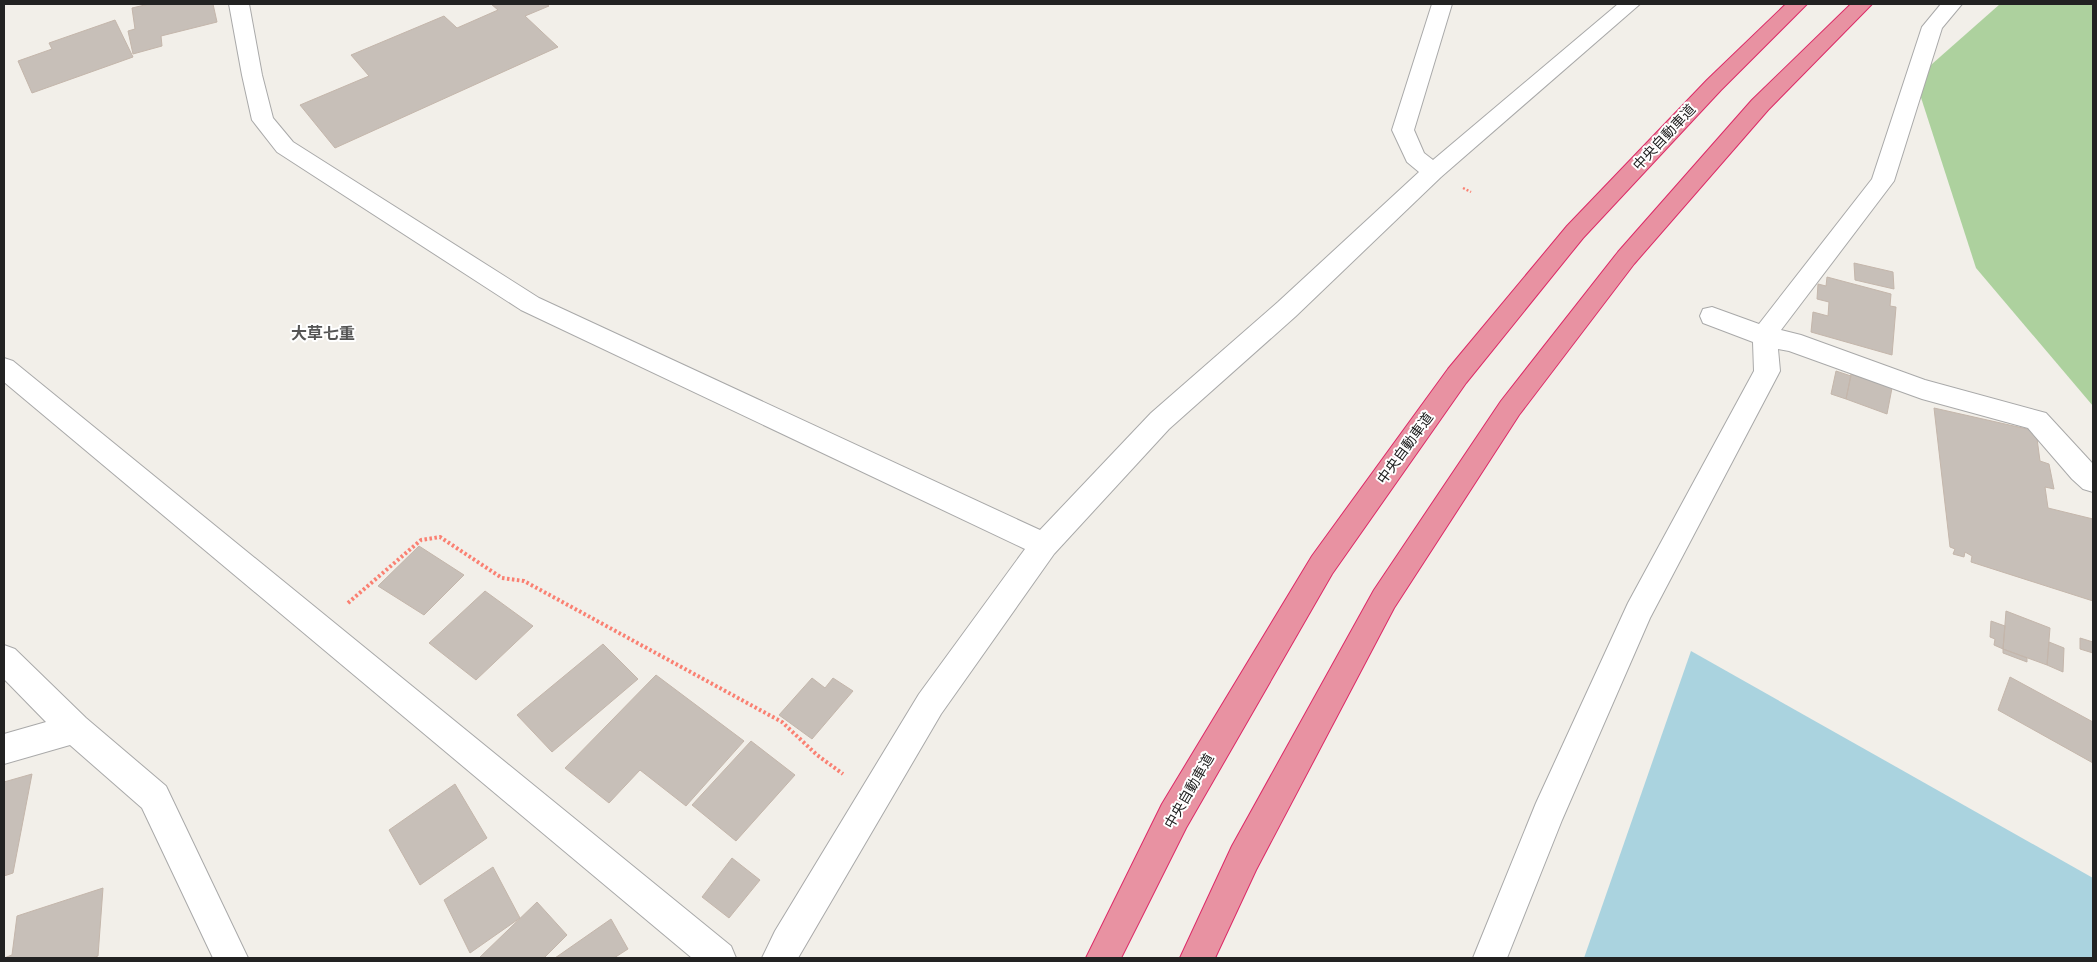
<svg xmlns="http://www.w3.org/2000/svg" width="2097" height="962" font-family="'Work Sans','Noto Sans JP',sans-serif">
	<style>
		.forest { fill: #add19e }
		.water { fill: #aad3df }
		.building { fill: #c7bfb8; stroke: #c4b6ab }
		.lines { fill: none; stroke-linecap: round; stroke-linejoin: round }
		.street-casing { stroke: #a9a9a9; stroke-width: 2 }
		.highway-casing { stroke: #dc2a67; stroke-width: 2 }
		.path-far1 { stroke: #fa8072; stroke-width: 2.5; stroke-dasharray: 2 2; stroke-linecap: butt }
		.path { stroke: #fa8072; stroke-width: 4; stroke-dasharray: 2.5 2.5; stroke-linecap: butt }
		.street { fill: #fff; fill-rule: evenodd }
		.highway { fill: #e892a2; fill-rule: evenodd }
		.labels { text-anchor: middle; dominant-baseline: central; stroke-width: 4; stroke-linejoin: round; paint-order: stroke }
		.street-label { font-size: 14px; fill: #222; stroke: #fff }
		.quarter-label { font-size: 16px; font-weight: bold; fill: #555; stroke: #fff }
	</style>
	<rect width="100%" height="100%" fill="#f2efe9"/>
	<!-- forest -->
	<path class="forest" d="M 2000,4 L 2093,4 L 2093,406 L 1976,268 L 1915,79 Z"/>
	<!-- water -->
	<path class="water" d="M 1691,651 L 2093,878 L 2093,958 L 1584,958 Z"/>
	<!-- building -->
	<path class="building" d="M 149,4 L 213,4 L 217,22 L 161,36 L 162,46 L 133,54 L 128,31 L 135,29 L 132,8 Z
		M 491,4 L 546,4 L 549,6 L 525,16 L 558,47 L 335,148 L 300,105 L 369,76 L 351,55 L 444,16 L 457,28 L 498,10 Z
		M 115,20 L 133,57 L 32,93 L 18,61 L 52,49 L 49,43 Z
		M 1854,263 L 1893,272 L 1894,289 L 1855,280 Z
		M 1827,277 L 1891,294 L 1890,306 L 1896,307 L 1892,355 L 1811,332 L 1813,312 L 1828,316 L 1829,302 L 1817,299 L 1818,284 L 1826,286 Z
		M 1836,371 L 1851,376 L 1846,399 L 1831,394 Z
		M 1851,374 L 1892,388 L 1887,414 L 1846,399 Z
		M 1934,408 L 2036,431 L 2040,461 L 2049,464 L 2054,489 L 2045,487 L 2048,508 L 2093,519 L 2093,601 L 1971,562 L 1972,556 L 1965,552 L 1964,557 L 1953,554 L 1955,549 L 1950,547 Z
		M 419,546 L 464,575 L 424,615 L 378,586 Z
		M 485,591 L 533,626 L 476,680 L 429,643 Z
		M 2006,611 L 2050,628 L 2047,665 L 2003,649 Z
		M 1991,621 L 2005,626 L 2003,649 L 1994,645 L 1995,639 L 1990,637 Z
		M 2080,638 L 2093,642 L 2093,653 L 2080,649 Z
		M 2049,642 L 2064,648 L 2063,672 L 2047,665 Z
		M 603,644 L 638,679 L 552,752 L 517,715 Z
		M 2003,649 L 2027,658 L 2027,662 L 2003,653 Z
		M 656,675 L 744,741 L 686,806 L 640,770 L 609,803 L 565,768 Z
		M 2010,677 L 2093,722 L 2093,763 L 1998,710 Z
		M 812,678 L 825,688 L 833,678 L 853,691 L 812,739 L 779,715 Z
		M 751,741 L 795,775 L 736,841 L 692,805 Z
		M 32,774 L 13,873 L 4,876 L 4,782 Z
		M 455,784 L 487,838 L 420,885 L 389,830 Z
		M 732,858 L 760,880 L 729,918 L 702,897 Z
		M 493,867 L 520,918 L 470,953 L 444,900 Z
		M 103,888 L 98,956 L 92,958 L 4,958 L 12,955 L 17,916 Z
		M 537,902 L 567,935 L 544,958 L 479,958 Z
		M 611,919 L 628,949 L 614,958 L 555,958 Z"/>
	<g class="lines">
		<defs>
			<path id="street" d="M 229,4 L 249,4 L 262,75 L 273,118 L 293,142 L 539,298 L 1040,530 L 1151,413 L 1278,302 L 1419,172 L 1407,162 L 1392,130 L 1432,4 L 1452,4 L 1414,130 L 1424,153 L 1433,160 L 1618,4 L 1640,4 L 1441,177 L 1296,316 L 1169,429 L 1054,554 L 941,714 L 798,958 L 762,958 L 775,931 L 919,694 L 1025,549 L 521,310 L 277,152 L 252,120 L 242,75 Z
				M 1941,4 L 1962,4 L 1942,28 L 1894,181 L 1781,330 L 1801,335 L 1925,380 L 2046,413 L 2093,464 L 2093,492 L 2083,489 L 2072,479 L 2028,428 L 1922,399 L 1789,351 L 1778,349 L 1780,371 L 1650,618 L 1562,820 L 1507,958 L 1473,958 L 1536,803 L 1628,603 L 1754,371 L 1753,342 L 1703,323 L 1700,316 L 1703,309 L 1712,307 L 1759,324 L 1872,179 L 1922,27 Z
				M 4,358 L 13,361 L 731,946 L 736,958 L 692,958 L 4,382 Z
				M 4,645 L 15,649 L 86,718 L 166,786 L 248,958 L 213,958 L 142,808 L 70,745 L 4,764 L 4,734 L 46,722 L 4,679 Z"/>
			<path id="highway" d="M 1786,4 L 1807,4 L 1721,90 L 1583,238 L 1466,383 L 1332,574 L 1186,828 L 1121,958 L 1086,958 L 1162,804 L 1312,556 L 1448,369 L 1567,226 L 1707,80 Z
				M 1851,4 L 1872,4 L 1768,110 L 1634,264 L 1519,415 L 1394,608 L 1256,870 L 1215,958 L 1180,958 L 1232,846 L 1374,590 L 1501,401 L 1618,252 L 1752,100 Z"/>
		</defs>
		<!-- street casing -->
		<use href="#street" class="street-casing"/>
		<!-- highway casing -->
		<use href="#highway" class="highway-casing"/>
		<!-- path-far1 -->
		<path class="path-far1" d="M 1463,188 L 1471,192"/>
		<!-- path -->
		<path class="path" d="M 348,603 L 421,540 L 440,537 L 502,578 L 524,581 L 782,722 L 817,755 L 843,774"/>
		<!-- street -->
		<use href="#street" class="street"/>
		<!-- highway -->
		<use href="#highway" class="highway"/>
	</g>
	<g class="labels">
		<!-- street labels -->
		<g class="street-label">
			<text transform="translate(1664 137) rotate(-47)">中央自動車道</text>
			<text transform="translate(1405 448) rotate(-54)">中央自動車道</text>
			<text transform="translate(1189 791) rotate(-60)">中央自動車道</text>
		</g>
		<!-- quarter labels -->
		<g class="quarter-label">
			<text x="323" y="333">大草七重</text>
		</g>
	</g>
	<!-- border -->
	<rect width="2097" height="962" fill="none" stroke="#222222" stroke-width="10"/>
</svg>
